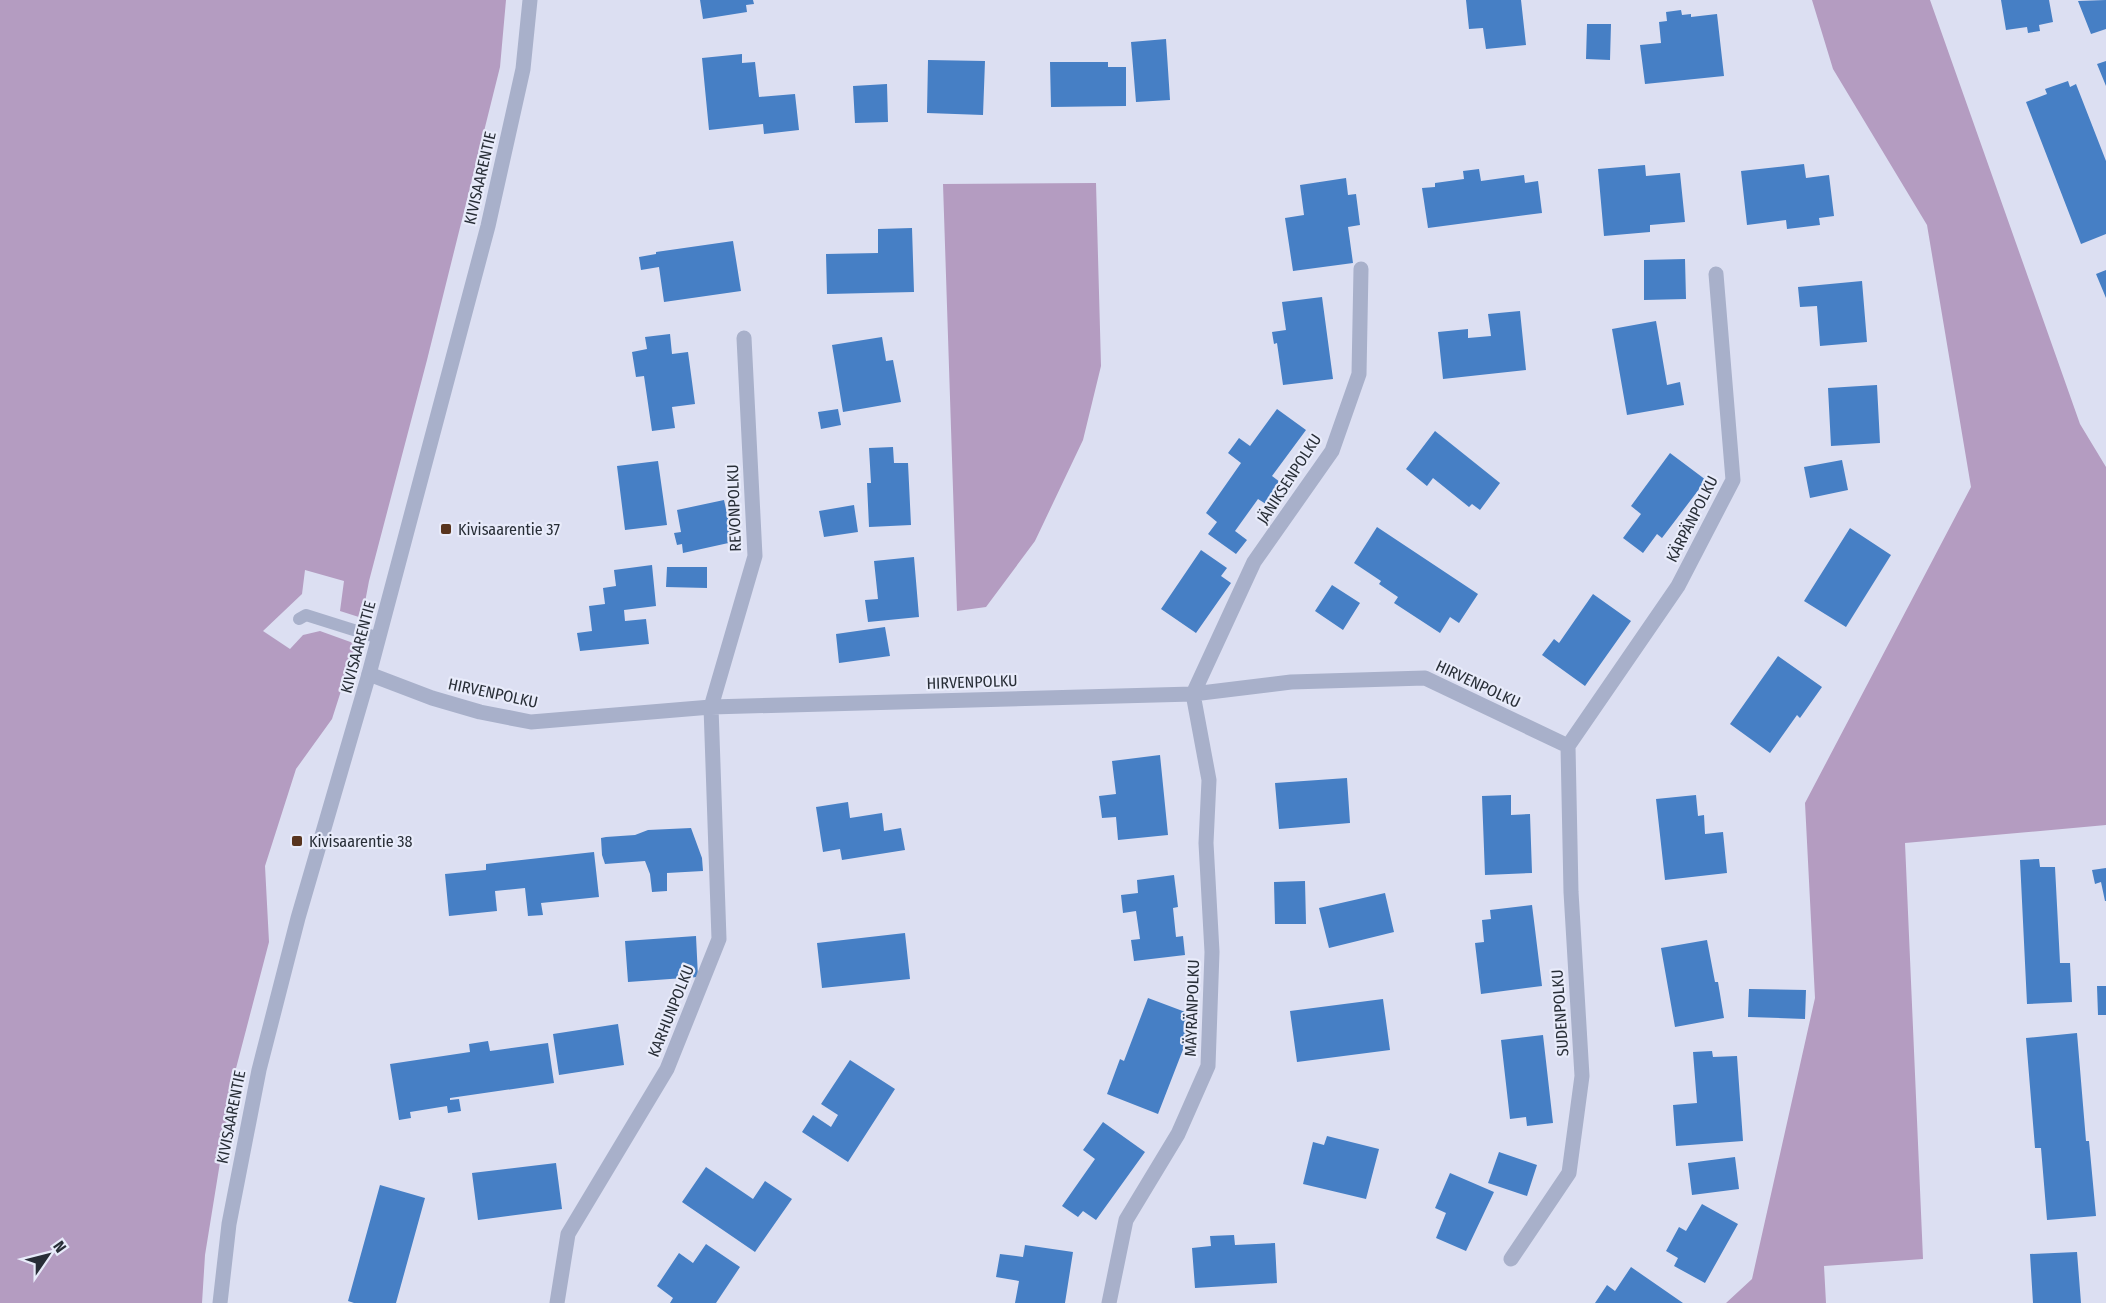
<svg xmlns="http://www.w3.org/2000/svg" width="2106" height="1303" font-family="'Fira Sans Condensed',sans-serif">
	<style>
		.green { fill: #b49cc1 }
		.building { fill: #467fc5 }
		.lines { fill: none; stroke-linecap: round; stroke-linejoin: round }
		.service { stroke: #a8b0ca; stroke-width: 12 }
		.minor { stroke: #a8b0ca; stroke-width: 15 }
		.tertiary { stroke: #a8b0ca; stroke-width: 15 }
		.poi-dot { fill: #58341e; stroke: #e8ebfa; stroke-width: 2 }
		.labels { text-anchor: middle; dominant-baseline: central; stroke-width: 4.5; stroke-linejoin: round; paint-order: stroke }
		.street-label { font-size: 16px; fill: #282e37; stroke: #e8ebfa }
		.poi-label { font-size: 16px; fill: #282e37; stroke: #e8ebfa; text-anchor: start }
	</style>
	<rect width="100%" height="100%" fill="#dcdff2"/>
	<!-- green -->
	<path class="green" d="M 0,0 L 506,0 L 500,67 L 427,360 L 369,581 L 362,618 L 340,611 L 344,581 L 305,570 L 302,594 L 263,631 L 290,649 L 303,635 L 320,631 L 356,644 L 332,719 L 296,769 L 265,866 L 269,942 L 234,1076 L 205,1255 L 202,1303 L 0,1303 Z
		M 1812,0 L 1930,0 L 2080,424 L 2106,467 L 2106,825 L 1905,843 L 1923,1259 L 1824,1266 L 1826,1303 L 1726,1303 L 1752,1279 L 1815,998 L 1805,803 L 1971,487 L 1927,225 L 1833,69 Z
		M 1096,183 L 1101,366 L 1083,440 L 1035,541 L 986,607 L 957,611 L 943,184 Z"/>
	<!-- building -->
	<path class="building" d="M 700,0 L 753,0 L 754,4 L 746,5 L 747,12 L 703,19 Z
		M 1466,0 L 1521,0 L 1526,45 L 1486,49 L 1483,28 L 1469,29 Z
		M 2001,0 L 2049,0 L 2053,22 L 2039,25 L 2040,31 L 2028,33 L 2027,27 L 2006,30 Z
		M 2106,0 L 2106,29 L 2091,34 L 2078,1 Z
		M 1681,10 L 1682,15 L 1691,14 L 1691,17 L 1717,14 L 1724,76 L 1645,84 L 1640,45 L 1661,43 L 1659,22 L 1667,21 L 1666,12 Z
		M 1587,24 L 1611,24 L 1610,60 L 1586,59 Z
		M 1166,39 L 1170,100 L 1136,102 L 1131,42 Z
		M 742,54 L 742,63 L 755,62 L 759,97 L 795,94 L 799,130 L 764,134 L 763,124 L 709,130 L 702,58 Z
		M 928,60 L 985,61 L 983,115 L 927,113 Z
		M 2106,61 L 2106,86 L 2097,64 Z
		M 1050,62 L 1108,62 L 1108,67 L 1126,67 L 1126,106 L 1051,107 Z
		M 2068,81 L 2070,87 L 2076,84 L 2106,161 L 2106,234 L 2081,244 L 2026,102 L 2047,94 L 2045,89 Z
		M 887,84 L 888,122 L 855,123 L 853,86 Z
		M 1804,164 L 1806,178 L 1829,175 L 1834,216 L 1819,218 L 1820,225 L 1787,229 L 1786,220 L 1747,225 L 1741,171 Z
		M 1645,165 L 1646,176 L 1680,173 L 1685,222 L 1650,225 L 1650,232 L 1604,236 L 1598,169 Z
		M 1479,169 L 1481,181 L 1524,175 L 1525,183 L 1538,181 L 1542,213 L 1428,228 L 1422,188 L 1435,187 L 1435,183 L 1464,179 L 1463,171 Z
		M 1346,178 L 1348,195 L 1356,194 L 1360,225 L 1348,227 L 1353,263 L 1293,271 L 1285,218 L 1304,215 L 1300,185 Z
		M 912,228 L 914,292 L 827,294 L 826,254 L 878,253 L 878,229 Z
		M 733,241 L 741,291 L 664,302 L 659,267 L 641,270 L 639,257 L 656,254 L 656,252 Z
		M 1685,259 L 1686,299 L 1644,300 L 1644,260 Z
		M 2106,270 L 2106,298 L 2096,274 Z
		M 1862,281 L 1867,342 L 1820,346 L 1817,306 L 1800,307 L 1798,287 Z
		M 1322,297 L 1333,379 L 1283,385 L 1277,343 L 1274,344 L 1272,332 L 1286,330 L 1282,302 Z
		M 1520,311 L 1526,370 L 1443,379 L 1438,332 L 1468,329 L 1468,338 L 1491,336 L 1488,314 Z
		M 1656,321 L 1667,385 L 1680,382 L 1684,405 L 1627,415 L 1612,329 Z
		M 670,334 L 672,354 L 688,352 L 695,404 L 672,407 L 675,428 L 652,431 L 644,376 L 636,377 L 632,352 L 647,349 L 645,337 Z
		M 882,337 L 886,361 L 893,360 L 901,402 L 843,412 L 832,345 Z
		M 1877,385 L 1880,443 L 1831,446 L 1828,388 Z
		M 838,409 L 841,425 L 821,429 L 818,412 Z
		M 1277,409 L 1306,430 L 1272,476 L 1284,485 L 1269,506 L 1258,499 L 1235,531 L 1247,540 L 1236,554 L 1208,534 L 1217,522 L 1206,513 L 1241,463 L 1228,453 L 1239,438 L 1250,446 Z
		M 1435,431 L 1500,483 L 1480,510 L 1472,504 L 1469,507 L 1433,478 L 1427,486 L 1406,469 Z
		M 893,447 L 894,463 L 908,463 L 911,525 L 869,527 L 867,483 L 871,483 L 869,448 Z
		M 1670,453 L 1706,480 L 1662,538 L 1657,534 L 1643,553 L 1623,538 L 1641,514 L 1631,506 Z
		M 1842,460 L 1848,490 L 1810,498 L 1804,467 Z
		M 658,461 L 667,525 L 625,530 L 617,466 Z
		M 724,500 L 733,542 L 683,553 L 682,544 L 677,545 L 674,533 L 681,532 L 677,510 Z
		M 854,505 L 858,532 L 824,537 L 819,511 Z
		M 1377,527 L 1478,594 L 1459,623 L 1450,617 L 1440,633 L 1394,603 L 1398,597 L 1379,584 L 1381,581 L 1354,563 Z
		M 1850,528 L 1891,555 L 1846,627 L 1804,601 Z
		M 1201,550 L 1227,568 L 1221,576 L 1231,583 L 1196,633 L 1161,609 Z
		M 914,557 L 919,617 L 868,622 L 865,600 L 878,599 L 874,561 Z
		M 652,565 L 656,606 L 624,610 L 625,621 L 646,619 L 649,644 L 580,651 L 577,633 L 592,631 L 589,606 L 605,604 L 603,588 L 616,586 L 614,570 Z
		M 667,567 L 707,567 L 707,588 L 666,587 Z
		M 1332,585 L 1360,603 L 1343,630 L 1315,611 Z
		M 1593,594 L 1631,621 L 1585,686 L 1542,655 L 1554,639 L 1559,643 Z
		M 885,627 L 890,656 L 839,663 L 836,634 Z
		M 1778,656 L 1822,687 L 1800,718 L 1797,715 L 1770,753 L 1730,724 Z
		M 1160,755 L 1168,835 L 1118,840 L 1116,817 L 1102,818 L 1099,796 L 1116,794 L 1112,761 Z
		M 1347,778 L 1350,823 L 1279,829 L 1275,783 Z
		M 1511,795 L 1511,815 L 1530,814 L 1532,873 L 1485,875 L 1482,796 Z
		M 1696,795 L 1698,816 L 1704,815 L 1705,834 L 1723,832 L 1727,873 L 1665,880 L 1656,799 Z
		M 848,802 L 850,818 L 882,813 L 884,831 L 901,828 L 905,850 L 842,860 L 840,849 L 823,852 L 816,807 Z
		M 691,828 L 702,858 L 703,871 L 667,873 L 667,891 L 652,892 L 650,874 L 645,861 L 605,864 L 602,855 L 601,838 L 606,837 L 635,835 L 648,830 Z
		M 594,852 L 599,897 L 541,903 L 543,915 L 528,916 L 525,888 L 495,891 L 497,911 L 449,916 L 445,874 L 486,870 L 486,864 Z
		M 2039,859 L 2040,867 L 2055,867 L 2060,963 L 2070,963 L 2072,1002 L 2027,1004 L 2020,860 Z
		M 2106,868 L 2106,901 L 2105,901 L 2101,882 L 2095,884 L 2092,870 Z
		M 1174,875 L 1178,907 L 1173,908 L 1176,937 L 1183,936 L 1185,955 L 1134,961 L 1131,940 L 1140,939 L 1136,911 L 1123,913 L 1121,895 L 1138,893 L 1137,880 Z
		M 1305,881 L 1306,924 L 1275,924 L 1274,882 Z
		M 1385,893 L 1394,932 L 1329,948 L 1319,908 Z
		M 1532,905 L 1542,986 L 1481,994 L 1475,943 L 1484,942 L 1482,920 L 1491,919 L 1490,910 Z
		M 905,933 L 910,979 L 822,988 L 817,943 Z
		M 696,936 L 698,977 L 628,982 L 625,941 Z
		M 1707,940 L 1715,982 L 1718,982 L 1724,1018 L 1675,1027 L 1661,948 Z
		M 2097,986 L 2106,986 L 2106,1015 L 2098,1015 Z
		M 1749,989 L 1806,990 L 1805,1019 L 1748,1017 Z
		M 1148,998 L 1196,1016 L 1158,1114 L 1107,1094 L 1120,1059 L 1124,1061 Z
		M 1383,999 L 1390,1050 L 1297,1062 L 1290,1011 Z
		M 618,1024 L 624,1065 L 559,1075 L 553,1034 Z
		M 2077,1033 L 2086,1141 L 2089,1141 L 2096,1216 L 2047,1220 L 2041,1148 L 2035,1148 L 2026,1038 Z
		M 1543,1035 L 1553,1123 L 1527,1126 L 1526,1117 L 1510,1119 L 1501,1040 Z
		M 488,1041 L 490,1051 L 548,1043 L 554,1083 L 450,1098 L 450,1100 L 459,1099 L 461,1111 L 448,1113 L 447,1106 L 410,1112 L 411,1118 L 399,1120 L 390,1064 L 470,1052 L 469,1044 Z
		M 1712,1051 L 1713,1057 L 1737,1056 L 1743,1141 L 1676,1146 L 1673,1105 L 1697,1103 L 1693,1052 Z
		M 850,1060 L 895,1089 L 848,1162 L 802,1132 L 813,1115 L 831,1127 L 838,1115 L 821,1104 Z
		M 1103,1122 L 1145,1152 L 1096,1220 L 1083,1211 L 1078,1217 L 1062,1206 L 1095,1159 L 1083,1150 Z
		M 1327,1136 L 1379,1149 L 1366,1199 L 1303,1184 L 1313,1142 L 1324,1145 Z
		M 1499,1152 L 1537,1165 L 1527,1196 L 1488,1183 Z
		M 1735,1157 L 1739,1189 L 1692,1195 L 1688,1163 Z
		M 556,1163 L 562,1209 L 478,1220 L 472,1173 Z
		M 706,1167 L 753,1199 L 765,1181 L 792,1199 L 755,1252 L 682,1202 Z
		M 1450,1173 L 1494,1192 L 1466,1251 L 1436,1238 L 1446,1213 L 1435,1208 Z
		M 380,1185 L 425,1198 L 396,1303 L 354,1303 L 348,1301 Z
		M 1702,1204 L 1738,1224 L 1705,1283 L 1674,1266 L 1678,1258 L 1666,1251 L 1679,1227 L 1686,1231 Z
		M 1234,1235 L 1235,1245 L 1275,1243 L 1277,1283 L 1195,1288 L 1192,1248 L 1211,1246 L 1210,1236 Z
		M 706,1244 L 740,1267 L 716,1303 L 670,1303 L 673,1298 L 657,1286 L 679,1253 L 693,1263 Z
		M 1025,1245 L 1073,1252 L 1065,1303 L 1015,1303 L 1019,1281 L 996,1277 L 1000,1254 L 1023,1257 Z
		M 2077,1252 L 2081,1303 L 2033,1303 L 2030,1254 Z
		M 1631,1267 L 1683,1303 L 1595,1303 L 1607,1285 L 1615,1291 Z"/>
	<g class="lines">
		<!-- service -->
		<path class="service" d="M 299,619 L 306,615 L 379,638"/>
		<!-- minor -->
		<path class="minor" d="M 369,674 L 432,698 L 480,712 L 531,722 L 711,707 L 1193,694 L 1291,682 L 1425,678 L 1568,746
			M 1568,746 L 1678,586 L 1733,480 L 1716,274
			M 1511,1259 L 1569,1173 L 1582,1076 L 1571,892 L 1568,746
			M 557,1303 L 568,1234 L 667,1069 L 719,939 L 711,707 L 755,556 L 744,338
			M 1109,1303 L 1126,1220 L 1178,1134 L 1208,1066 L 1212,952 L 1206,843 L 1209,780 L 1193,694 L 1254,562 L 1332,451 L 1359,374 L 1361,269"/>
		<!-- tertiary -->
		<path class="tertiary" d="M 220,1303 L 229,1224 L 259,1070 L 298,918 L 369,674 L 488,226 L 523,69 L 530,0"/>
	</g>
	<!-- markers -->
	<g class="poi-dot">
		<rect x="440" y="523" width="12" height="12" rx="3"/>
		<rect x="291" y="835" width="12" height="12" rx="3"/>
	</g>
	<g class="labels">
		<!-- street labels -->
		<g class="street-label">
			<text transform="translate(480 178) rotate(-77)">KIVISAARENTIE</text>
			<text transform="translate(1289 479) rotate(-57)">JÄNIKSENPOLKU</text>
			<text transform="translate(734 508) rotate(-92)">REVONPOLKU</text>
			<text transform="translate(1692 519) rotate(-63)">KÄRPÄNPOLKU</text>
			<text transform="translate(358 647) rotate(-75)">KIVISAARENTIE</text>
			<text transform="translate(972 682) rotate(-2)">HIRVENPOLKU</text>
			<text transform="translate(1478 684) rotate(25)">HIRVENPOLKU</text>
			<text transform="translate(493 693) rotate(12)">HIRVENPOLKU</text>
			<text transform="translate(1192 1008) rotate(-88)">MÄYRÄNPOLKU</text>
			<text transform="translate(671 1011) rotate(-68)">KARHUNPOLKU</text>
			<text transform="translate(1560 1013) rotate(-94)">SUDENPOLKU</text>
			<text transform="translate(231 1117) rotate(-79)">KIVISAARENTIE</text>
		</g>
		<!-- poi labels -->
		<g class="poi-label">
			<text x="458" y="529">Kivisaarentie 37</text>
			<text x="309" y="841">Kivisaarentie 38</text>
		</g>
	</g>
	<!-- north arrow -->
	<g transform="translate(48 1255) rotate(55)" stroke="#e8ebfa" stroke-width="4.5" paint-order="stroke">
	<path d="M0-4.5L10 22L0 15L-10 22Z" fill="#282e37"/>
	<text y="-9" font-size="16" font-weight="bold" text-anchor="middle" fill="#282e37">N</text>
	</g>
</svg>
